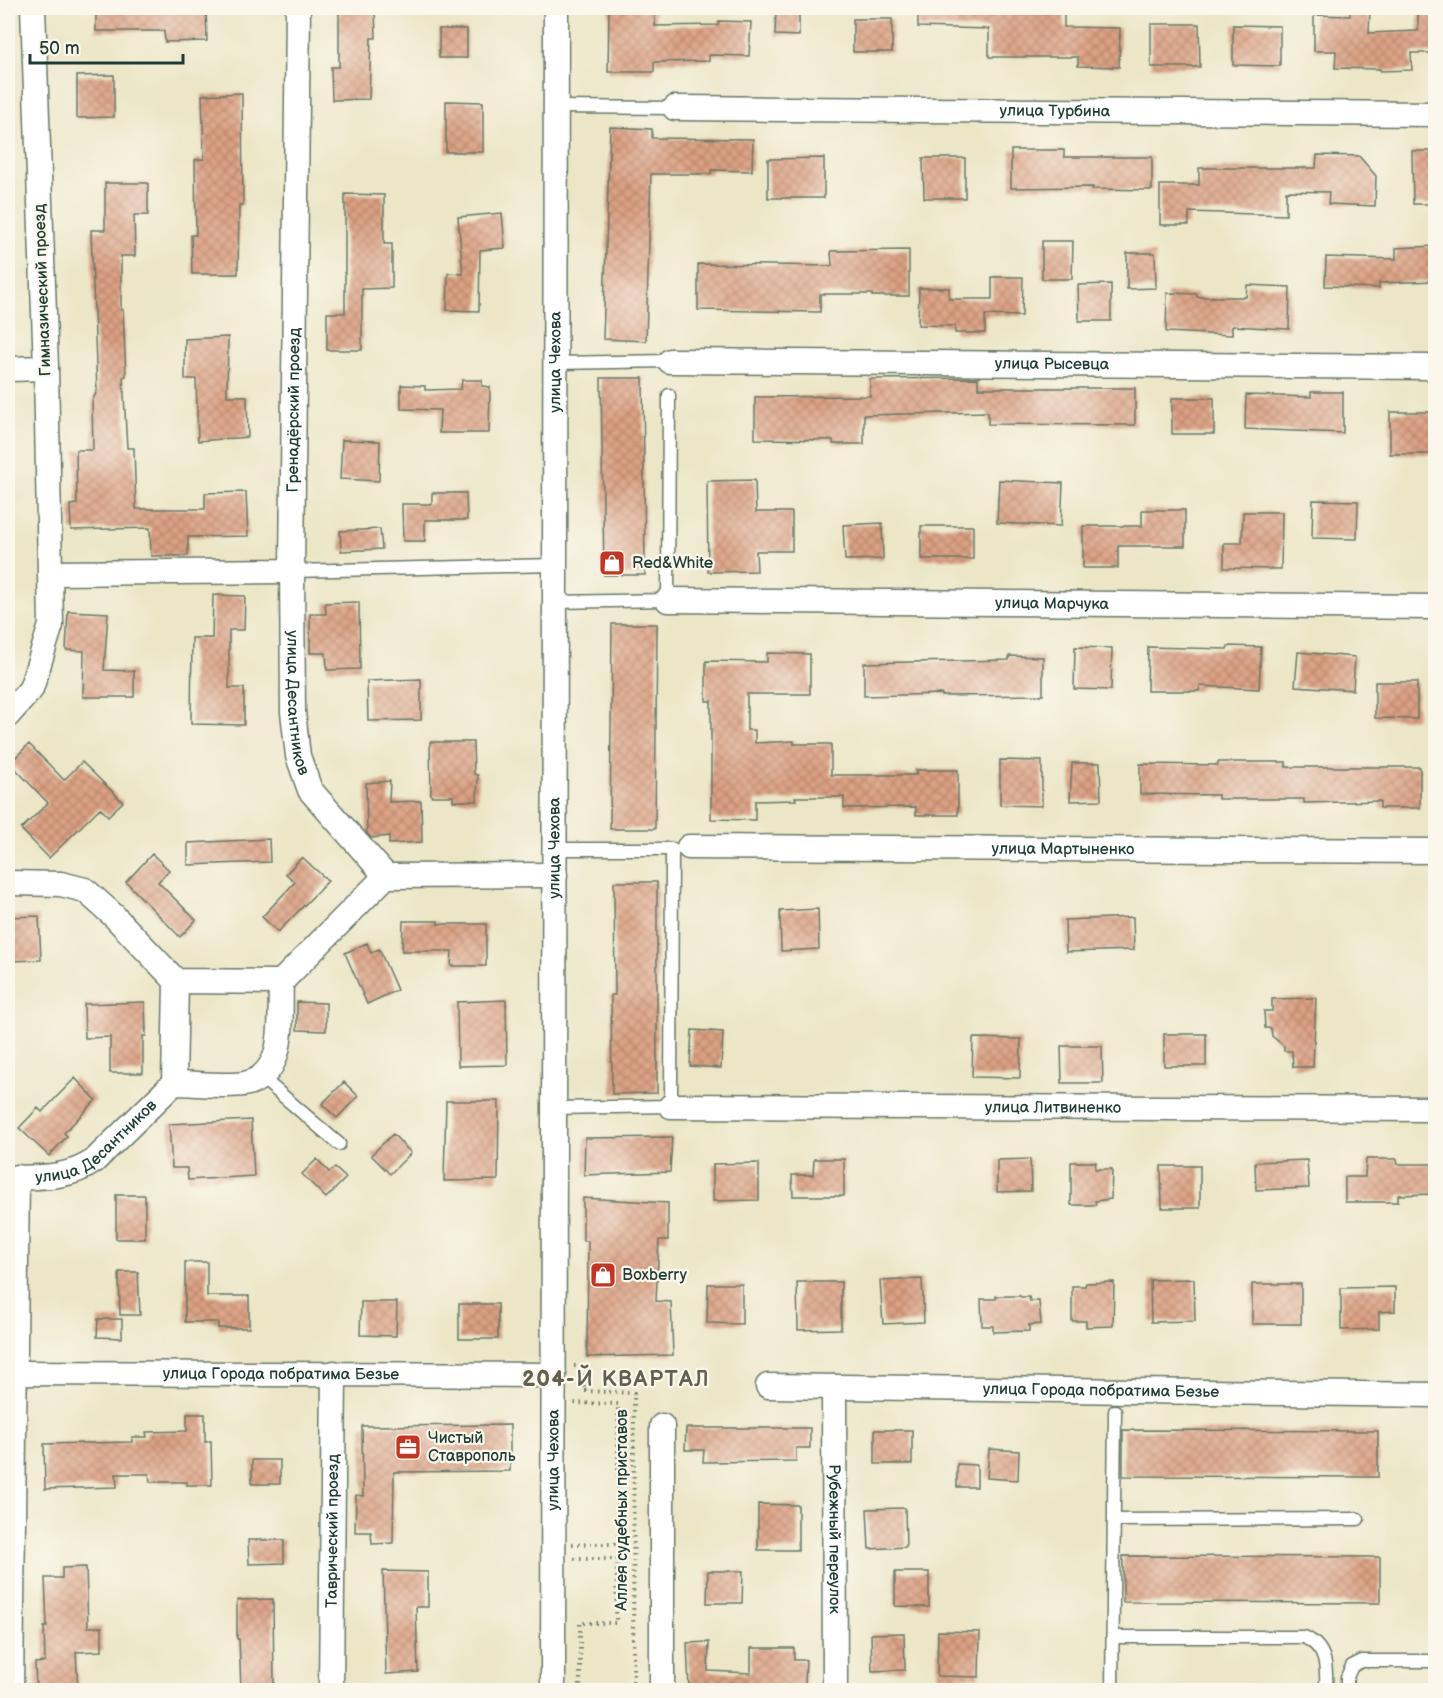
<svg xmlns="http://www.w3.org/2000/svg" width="1443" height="1698" font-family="'Balsamiq Sans',sans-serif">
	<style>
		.building { fill: url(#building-cross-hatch) }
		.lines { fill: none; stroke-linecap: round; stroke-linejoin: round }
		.service-casing { stroke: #677867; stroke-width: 15 }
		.minor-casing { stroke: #677867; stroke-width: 27 }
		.path { stroke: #677867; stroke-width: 4; stroke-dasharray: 1.5 4.5; stroke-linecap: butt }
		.service { stroke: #fff; stroke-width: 12 }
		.minor { stroke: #fff; stroke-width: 24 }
		.labels { text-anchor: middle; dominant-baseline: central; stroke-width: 4.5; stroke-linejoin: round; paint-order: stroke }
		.street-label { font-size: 16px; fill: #1f3d34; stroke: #fbf7ec }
		.poi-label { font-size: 16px; fill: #1f3d34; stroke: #fbf7ec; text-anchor: start }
		.district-label { font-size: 22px; font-weight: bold; letter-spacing: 1.5px; fill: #626050; stroke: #fbf7ec }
	</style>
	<defs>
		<pattern id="building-cross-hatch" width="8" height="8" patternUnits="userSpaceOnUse" patternTransform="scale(1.5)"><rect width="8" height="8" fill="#dda183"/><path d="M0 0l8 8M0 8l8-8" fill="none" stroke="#b3846c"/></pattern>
	</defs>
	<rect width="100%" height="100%" fill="#fbf7ec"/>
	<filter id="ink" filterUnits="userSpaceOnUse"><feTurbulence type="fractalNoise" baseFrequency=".0167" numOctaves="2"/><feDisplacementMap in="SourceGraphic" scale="12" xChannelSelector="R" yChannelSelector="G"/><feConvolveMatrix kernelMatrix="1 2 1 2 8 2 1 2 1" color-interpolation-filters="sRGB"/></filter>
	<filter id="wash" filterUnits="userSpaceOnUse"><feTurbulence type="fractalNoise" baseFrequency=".008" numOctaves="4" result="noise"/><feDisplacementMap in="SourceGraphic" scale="24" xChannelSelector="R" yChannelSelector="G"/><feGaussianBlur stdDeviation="1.35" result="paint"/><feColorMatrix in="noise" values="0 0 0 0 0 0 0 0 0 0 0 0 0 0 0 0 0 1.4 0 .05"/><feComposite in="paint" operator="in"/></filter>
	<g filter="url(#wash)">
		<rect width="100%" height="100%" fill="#ece6c7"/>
		<g id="blocks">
			<!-- building -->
			<path class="building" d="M 96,8 L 206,8 L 207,41 L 165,42 L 164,31 L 96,31 Z
				M 339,8 L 375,8 L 376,38 L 371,38 L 369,99 L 332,100 L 331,67 L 339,67 Z
				M 609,8 L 655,8 L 655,26 L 718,25 L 719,21 L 751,22 L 749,56 L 709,55 L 709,61 L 654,62 L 654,72 L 608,72 Z
				M 776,8 L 799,8 L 799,36 L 775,35 Z
				M 918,8 L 971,8 L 971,11 L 1029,11 L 1028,8 L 1064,8 L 1064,27 L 1120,28 L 1119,67 L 1078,66 L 1078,57 L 989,57 L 989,29 L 918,27 Z
				M 1350,9 L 1370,9 L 1369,33 L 1418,31 L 1418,13 L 1436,13 L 1436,53 L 1411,53 L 1412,70 L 1380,71 L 1380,69 L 1335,68 L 1336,51 L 1314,51 L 1314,15 L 1350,16 Z
				M 853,19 L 892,19 L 892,52 L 853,52 Z
				M 1151,24 L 1199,24 L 1200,67 L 1151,67 Z
				M 1233,25 L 1280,26 L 1280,66 L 1233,65 Z
				M 439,29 L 467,29 L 467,58 L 439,58 Z
				M 114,75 L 114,117 L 77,118 L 77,76 Z
				M 242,93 L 243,205 L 239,205 L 238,274 L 192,274 L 191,235 L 196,235 L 195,160 L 204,159 L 202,95 Z
				M 446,101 L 483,102 L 483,152 L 446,152 Z
				M 610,127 L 652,129 L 652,138 L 753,139 L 752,171 L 711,170 L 711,174 L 651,174 L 646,341 L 603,339 Z
				M 1011,150 L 1064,150 L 1064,157 L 1152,157 L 1152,190 L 1092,189 L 1093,187 L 1011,188 Z
				M 1412,151 L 1436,151 L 1436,204 L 1413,204 Z
				M 1317,155 L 1359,156 L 1376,176 L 1375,206 L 1328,204 L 1329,192 L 1286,191 L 1286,215 L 1189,212 L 1189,225 L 1160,225 L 1160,185 L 1199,185 L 1199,168 L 1316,168 Z
				M 824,158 L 824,198 L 768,198 L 768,159 Z
				M 923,158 L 965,158 L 965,198 L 924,198 Z
				M 105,183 L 148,183 L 148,215 L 134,215 L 135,256 L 121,256 L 121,310 L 123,310 L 126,376 L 123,377 L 127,448 L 134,448 L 136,509 L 205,509 L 205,493 L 246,492 L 248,536 L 188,537 L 188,556 L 151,556 L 150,528 L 71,530 L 70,505 L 77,504 L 76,450 L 93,450 L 92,401 L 97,391 L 91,230 L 105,230 Z
				M 345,194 L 384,195 L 384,244 L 392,244 L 392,288 L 362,289 L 362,350 L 327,350 L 327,313 L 345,313 Z
				M 502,213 L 505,248 L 480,250 L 479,311 L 447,310 L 448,273 L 463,274 L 458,217 Z
				M 1042,241 L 1073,241 L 1072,279 L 1042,279 Z
				M 1436,246 L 1436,281 L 1379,283 L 1379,288 L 1325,286 L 1326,257 L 1396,259 L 1396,248 Z
				M 909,250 L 909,296 L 872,296 L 872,294 L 820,294 L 820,312 L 698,310 L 698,264 L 832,266 L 831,251 Z
				M 1127,253 L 1155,253 L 1156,288 L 1127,289 Z
				M 992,277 L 1023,277 L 1022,316 L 985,315 L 985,333 L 955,333 L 955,326 L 918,325 L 919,288 L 949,288 L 949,299 L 992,299 Z
				M 1111,284 L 1111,321 L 1079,321 L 1078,285 Z
				M 1247,285 L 1290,287 L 1289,329 L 1232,326 L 1232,335 L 1166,332 L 1167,293 L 1197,294 L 1197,297 L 1246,297 Z
				M 228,337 L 227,396 L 247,396 L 248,437 L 198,441 L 196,379 L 185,379 L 185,339 Z
				M 601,378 L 643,378 L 645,575 L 604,575 Z
				M 978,378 L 978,388 L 1135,388 L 1135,425 L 988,424 L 988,412 L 864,415 L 864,444 L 833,444 L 833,440 L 755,439 L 755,397 L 870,396 L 870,379 Z
				M 462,380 L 482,380 L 482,386 L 490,387 L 489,433 L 439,433 L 440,410 L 401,409 L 401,385 L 425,386 L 425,390 L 461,389 Z
				M 1311,392 L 1343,392 L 1343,433 L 1245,429 L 1246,395 L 1311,397 Z
				M 1172,398 L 1214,398 L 1214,434 L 1172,434 Z
				M 1390,412 L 1435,412 L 1435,454 L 1390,454 Z
				M 342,440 L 380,441 L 379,481 L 340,479 Z
				M 755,480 L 756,512 L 792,512 L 792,551 L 756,551 L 757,571 L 708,572 L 707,481 Z
				M 999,480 L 1063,483 L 1061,526 L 997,523 Z
				M 432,493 L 466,493 L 467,520 L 425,520 L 425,541 L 403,541 L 402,504 L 432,504 Z
				M 1313,500 L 1358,501 L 1357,539 L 1312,538 Z
				M 1142,510 L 1185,510 L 1185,546 L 1118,546 L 1118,568 L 1083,568 L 1083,526 L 1142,526 Z
				M 1243,512 L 1282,512 L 1281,569 L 1224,568 L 1224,543 L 1242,543 Z
				M 882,523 L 883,559 L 845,560 L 843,525 Z
				M 921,526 L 973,526 L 973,559 L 921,559 Z
				M 380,529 L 382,549 L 341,551 L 340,531 Z
				M 213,595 L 245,596 L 244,630 L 229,630 L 229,688 L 244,688 L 244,725 L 191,724 L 192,638 L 212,638 Z
				M 359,602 L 360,669 L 327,670 L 326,653 L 310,653 L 310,614 L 326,614 L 325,603 Z
				M 68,611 L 108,613 L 104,670 L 134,671 L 134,697 L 83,697 L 84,651 L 66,650 Z
				M 612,624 L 657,624 L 655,829 L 610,829 Z
				M 1228,646 L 1261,647 L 1259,689 L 1200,686 L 1199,691 L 1147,691 L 1148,647 L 1227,649 Z
				M 1075,647 L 1112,648 L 1111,690 L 1074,689 Z
				M 1298,652 L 1355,657 L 1353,690 L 1295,686 Z
				M 767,653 L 810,654 L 810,694 L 747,694 L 747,730 L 755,730 L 755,743 L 794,741 L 794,744 L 831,744 L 831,775 L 916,775 L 916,770 L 958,770 L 958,815 L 916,815 L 916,807 L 844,808 L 844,797 L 795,797 L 796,800 L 755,801 L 755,820 L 711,819 L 711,701 L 706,701 L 706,661 L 767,662 Z
				M 1009,656 L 1043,657 L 1043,695 L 942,696 L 942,694 L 864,696 L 864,663 L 1009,660 Z
				M 421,679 L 421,720 L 368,721 L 367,681 Z
				M 1375,682 L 1417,682 L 1417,719 L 1375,718 Z
				M 430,742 L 473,742 L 474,774 L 478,775 L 477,801 L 453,801 L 453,796 L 431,796 Z
				M 29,744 L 64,780 L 82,762 L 123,802 L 108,816 L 100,808 L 49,858 L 21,829 L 48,803 L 10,763 Z
				M 1000,760 L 1042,761 L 1042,806 L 1000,805 Z
				M 1218,762 L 1286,762 L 1286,767 L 1420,767 L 1420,808 L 1380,808 L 1380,801 L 1304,803 L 1304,799 L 1218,799 L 1218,795 L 1140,794 L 1140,764 L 1218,765 Z
				M 1072,763 L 1100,763 L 1101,800 L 1070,801 Z
				M 390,781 L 389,802 L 421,801 L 422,842 L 389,844 L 389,836 L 371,838 L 367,833 L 366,783 Z
				M 269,839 L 270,862 L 188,865 L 188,843 Z
				M 152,854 L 169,870 L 158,882 L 196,920 L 180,937 L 126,882 Z
				M 302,857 L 328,881 L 278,932 L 262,917 L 295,882 L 286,874 Z
				M 614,882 L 657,882 L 657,1093 L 612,1094 L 611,995 L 615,995 Z
				M 818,909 L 819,949 L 781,951 L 780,911 Z
				M 39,916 L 41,960 L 8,961 L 8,917 Z
				M 1133,917 L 1134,950 L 1066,952 L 1065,920 Z
				M 403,921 L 438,921 L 438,924 L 486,924 L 486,966 L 451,966 L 452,951 L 402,951 Z
				M 367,943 L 371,953 L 379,949 L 397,990 L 367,1004 L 345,953 Z
				M 1316,998 L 1313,1067 L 1293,1067 L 1292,1051 L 1284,1051 L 1284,1046 L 1272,1036 L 1271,1028 L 1265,1028 L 1264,1011 L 1272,1011 L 1272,999 Z
				M 506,1000 L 507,1065 L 458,1066 L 457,1002 Z
				M 145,1002 L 146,1036 L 143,1036 L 143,1073 L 110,1073 L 110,1037 L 85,1038 L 84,1004 Z
				M 297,1002 L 326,1003 L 326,1031 L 297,1030 Z
				M 692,1030 L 723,1032 L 721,1068 L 690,1066 Z
				M 1164,1034 L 1206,1034 L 1206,1066 L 1164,1066 Z
				M 973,1038 L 1021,1039 L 1020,1078 L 972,1077 Z
				M 1061,1046 L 1102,1046 L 1103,1083 L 1062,1083 Z
				M 75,1078 L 96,1100 L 64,1133 L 67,1136 L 49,1156 L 19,1128 L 38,1108 L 42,1112 Z
				M 344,1082 L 358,1096 L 337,1118 L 322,1104 Z
				M 446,1101 L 499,1101 L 498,1180 L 444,1181 Z
				M 251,1120 L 254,1176 L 188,1180 L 187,1168 L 172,1168 L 169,1124 Z
				M 393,1134 L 411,1153 L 390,1174 L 371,1155 Z
				M 672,1137 L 670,1172 L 584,1175 L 585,1138 Z
				M 317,1159 L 329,1172 L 335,1168 L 346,1178 L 326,1198 L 302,1174 Z
				M 814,1159 L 844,1159 L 844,1196 L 793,1196 L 792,1175 L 813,1175 Z
				M 1030,1159 L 1031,1191 L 997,1192 L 997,1160 Z
				M 1366,1159 L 1397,1159 L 1398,1164 L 1436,1164 L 1436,1194 L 1398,1195 L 1398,1202 L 1345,1202 L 1345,1177 L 1365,1177 Z
				M 1307,1160 L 1309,1188 L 1256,1190 L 1255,1162 Z
				M 1071,1162 L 1096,1162 L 1095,1169 L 1112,1169 L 1111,1199 L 1095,1201 L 1096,1205 L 1071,1205 Z
				M 759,1163 L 759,1200 L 713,1201 L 713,1164 Z
				M 1161,1166 L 1200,1166 L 1200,1208 L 1162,1208 Z
				M 116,1195 L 145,1195 L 145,1239 L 116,1239 Z
				M 583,1198 L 668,1203 L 668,1240 L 659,1240 L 656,1301 L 671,1302 L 673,1355 L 587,1357 L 588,1241 L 583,1241 Z
				M 185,1262 L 207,1262 L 207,1296 L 249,1296 L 249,1328 L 218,1328 L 218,1322 L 185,1322 Z
				M 119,1272 L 138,1272 L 140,1315 L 120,1315 Z
				M 922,1279 L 924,1322 L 883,1324 L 880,1281 Z
				M 1194,1279 L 1195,1321 L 1151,1322 L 1150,1280 Z
				M 797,1282 L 841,1282 L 841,1329 L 798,1330 Z
				M 1114,1282 L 1113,1326 L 1086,1327 L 1086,1321 L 1072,1321 L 1072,1286 L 1085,1286 L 1086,1283 Z
				M 708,1284 L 742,1284 L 742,1324 L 707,1323 Z
				M 1252,1284 L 1301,1284 L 1301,1324 L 1252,1324 Z
				M 1395,1287 L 1395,1311 L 1379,1312 L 1379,1329 L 1341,1330 L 1341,1288 Z
				M 996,1296 L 1020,1296 L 1021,1297 L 1029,1297 L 1030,1301 L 1039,1301 L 1041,1324 L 1029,1325 L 1029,1331 L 993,1332 L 993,1326 L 982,1326 L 981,1299 L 996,1299 Z
				M 361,1302 L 397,1302 L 396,1336 L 360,1335 Z
				M 459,1304 L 498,1304 L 498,1339 L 459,1339 Z
				M 98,1319 L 122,1319 L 122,1338 L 97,1337 Z
				M 187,1414 L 205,1414 L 205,1442 L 211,1441 L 212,1485 L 187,1485 L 187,1482 L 150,1482 L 149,1474 L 116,1474 L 117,1487 L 45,1489 L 44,1444 L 132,1442 L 132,1437 L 147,1437 L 146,1432 L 187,1431 Z
				M 510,1425 L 510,1471 L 394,1472 L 393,1543 L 372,1544 L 371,1532 L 355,1532 L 356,1495 L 363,1496 L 362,1426 Z
				M 686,1428 L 810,1428 L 810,1448 L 796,1448 L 796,1461 L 703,1462 L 704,1450 L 685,1450 Z
				M 875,1430 L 912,1430 L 912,1464 L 875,1464 Z
				M 1123,1430 L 1378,1431 L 1378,1477 L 1123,1476 Z
				M 989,1449 L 1019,1451 L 1018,1480 L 987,1478 Z
				M 252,1460 L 280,1460 L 280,1484 L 252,1484 Z
				M 957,1464 L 977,1465 L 977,1487 L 957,1487 Z
				M 758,1504 L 798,1505 L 798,1550 L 758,1550 Z
				M 905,1508 L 906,1547 L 869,1549 L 867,1509 Z
				M 248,1540 L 284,1540 L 284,1563 L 249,1564 Z
				M 1123,1556 L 1380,1557 L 1380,1603 L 1123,1602 Z
				M 86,1567 L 88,1627 L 102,1627 L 102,1651 L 76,1652 L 78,1690 L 36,1690 L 35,1663 L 45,1662 L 44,1627 L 47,1627 L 45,1578 L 62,1578 L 62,1568 Z
				M 383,1571 L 428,1572 L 428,1607 L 416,1607 L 418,1672 L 386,1674 Z
				M 708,1571 L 743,1571 L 742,1603 L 707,1603 Z
				M 895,1572 L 929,1572 L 929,1607 L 895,1606 Z
				M 273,1599 L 274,1687 L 241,1688 L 239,1639 L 237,1639 L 237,1600 Z
				M 938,1631 L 980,1632 L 979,1677 L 937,1676 Z
				M 904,1633 L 905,1670 L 872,1671 L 871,1634 Z
				M 709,1642 L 708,1671 L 751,1673 L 751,1648 L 794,1648 L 794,1660 L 806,1660 L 805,1685 L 795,1685 L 795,1688 L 689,1690 L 687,1643 Z"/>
		</g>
	</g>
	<g filter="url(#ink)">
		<use href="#blocks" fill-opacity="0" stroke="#677867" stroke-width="1.5"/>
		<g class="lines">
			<defs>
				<path id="service" d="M 556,107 L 675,108
					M 555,363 L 670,361
					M 292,571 L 554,565
					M 554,602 L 668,600 L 669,395
					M 262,1078 L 339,1144
					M 554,1108 L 671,1106 L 672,849 L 555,849
					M 1114,1520 L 1358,1519
					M 1113,1637 L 1304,1637 C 1327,1647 1327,1668 1326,1690
					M 1112,1690 L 1115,1411
					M 1347,1690 L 1347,1677 L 1352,1666 L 1362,1661 L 1436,1661"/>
				<g id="minor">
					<path id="s1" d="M 675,108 L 1436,114"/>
					<path id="s2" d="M 670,361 L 1436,367"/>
					<path d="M 8,369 L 46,368"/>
					<path id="s3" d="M 292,571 L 293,712 L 298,756 L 310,790 L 386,876"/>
					<path id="s4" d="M 51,573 L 292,571 L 298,8"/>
					<path id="s5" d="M 668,600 L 1436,607"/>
					<path d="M 8,715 L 31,689 L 51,625 L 46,368 L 33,8"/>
					<path id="s6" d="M 689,847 L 1436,851"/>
					<path d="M 8,883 L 61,884 L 85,890 L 113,915 L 176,981 L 281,982"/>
					<path d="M 174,1083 L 176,981"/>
					<path id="s7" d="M 671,1106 L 1436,1109"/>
					<path id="s8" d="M 8,1178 C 37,1177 69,1179 94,1161 L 174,1083 C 193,1083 227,1087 244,1084 C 289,1076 279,1016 281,982 L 386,876 L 555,875"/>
					<path id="s9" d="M 8,1373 L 554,1375"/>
					<path id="s10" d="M 768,1386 L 1436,1395"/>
					<path id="s11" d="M 834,1387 L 835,1690"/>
					<path d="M 11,1690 L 17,1177"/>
					<path id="s12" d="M 331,1690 L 334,1373"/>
					<path id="s13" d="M 553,1690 L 556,8"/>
					<path d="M 662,1690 L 662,1426"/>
				</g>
			</defs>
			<!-- service casing -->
			<use href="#service" class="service-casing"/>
			<!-- minor casing -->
			<use href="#minor" class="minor-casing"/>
			<!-- path -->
			<path class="path" d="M 574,1366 L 584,1366 L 584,1391 L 634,1393 L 633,1690
				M 572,1544 L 618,1544 L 618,1404 L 574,1403
				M 574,1559 L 617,1559 L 616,1623 L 580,1623 L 580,1690"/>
			<!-- service -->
			<use href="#service" class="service"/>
			<!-- minor -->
			<use href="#minor" class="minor"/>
		</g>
	</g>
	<!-- icons -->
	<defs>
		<symbol id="shop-square" viewBox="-11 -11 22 22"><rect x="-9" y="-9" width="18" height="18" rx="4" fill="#c8321e" stroke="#fbf7ec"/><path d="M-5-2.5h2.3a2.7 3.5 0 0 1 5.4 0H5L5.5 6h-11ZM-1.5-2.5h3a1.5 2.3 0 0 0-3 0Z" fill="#fff"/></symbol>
		<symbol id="office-square" viewBox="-11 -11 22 22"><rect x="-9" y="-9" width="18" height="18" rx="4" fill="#c8321e" stroke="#fbf7ec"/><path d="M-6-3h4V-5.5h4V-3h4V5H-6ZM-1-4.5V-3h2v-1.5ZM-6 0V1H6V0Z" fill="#fff"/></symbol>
	</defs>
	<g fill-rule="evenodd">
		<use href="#shop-square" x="597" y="548" width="30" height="30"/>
		<use href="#shop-square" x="588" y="1260" width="30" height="30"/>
		<use href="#office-square" x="393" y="1432" width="30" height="30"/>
	</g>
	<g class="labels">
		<!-- street labels -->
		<g class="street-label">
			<text stroke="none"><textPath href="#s1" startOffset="380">улица Турбина</textPath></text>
			<text transform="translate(43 290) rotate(-92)">Гимназический проезд</text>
			<text stroke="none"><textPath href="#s13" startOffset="1328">улица Чехова</textPath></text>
			<text stroke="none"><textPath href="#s2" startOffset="382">улица Рысевца</textPath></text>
			<text stroke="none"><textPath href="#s4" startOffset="402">Гренадёрский проезд</textPath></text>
			<text stroke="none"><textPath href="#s5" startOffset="384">улица Марчука</textPath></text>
			<text stroke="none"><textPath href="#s3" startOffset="132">улица Десантников</textPath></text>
			<text stroke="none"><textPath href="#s13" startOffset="842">улица Чехова</textPath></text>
			<text stroke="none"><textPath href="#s6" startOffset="374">улица Мартыненко</textPath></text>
			<text stroke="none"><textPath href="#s7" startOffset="382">улица Литвиненко</textPath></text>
			<text stroke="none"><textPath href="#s8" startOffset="100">улица Десантников</textPath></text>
			<text stroke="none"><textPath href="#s9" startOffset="273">улица Города побратима Безье</textPath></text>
			<text stroke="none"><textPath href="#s10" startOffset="333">улица Города побратима Безье</textPath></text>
			<text stroke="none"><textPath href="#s13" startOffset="230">улица Чехова</textPath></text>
			<text transform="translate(622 1510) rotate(-90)">Аллея судебных приставов</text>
			<text stroke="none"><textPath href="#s12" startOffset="159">Таврический проезд</textPath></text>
			<text stroke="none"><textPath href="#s11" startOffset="152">Рубежный переулок</textPath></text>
		</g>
		<!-- poi labels -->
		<g class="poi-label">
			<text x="632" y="563">Red&amp;White</text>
			<text x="622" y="1275">Boxberry</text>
			<text x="428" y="1438">Чистый<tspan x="428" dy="18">Ставрополь</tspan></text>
		</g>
		<!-- district labels -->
		<g class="district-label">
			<text x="616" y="1379">204-Й КВАРТАЛ</text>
		</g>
	</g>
	<!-- margin -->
	<rect width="1443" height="1698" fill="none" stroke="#fbf7ec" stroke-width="30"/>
	<!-- scale -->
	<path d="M30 54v9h153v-9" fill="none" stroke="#1f3d34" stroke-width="3"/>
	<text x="39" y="54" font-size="18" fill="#1f3d34" stroke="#fbf7ec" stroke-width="4.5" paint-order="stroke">50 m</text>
</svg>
